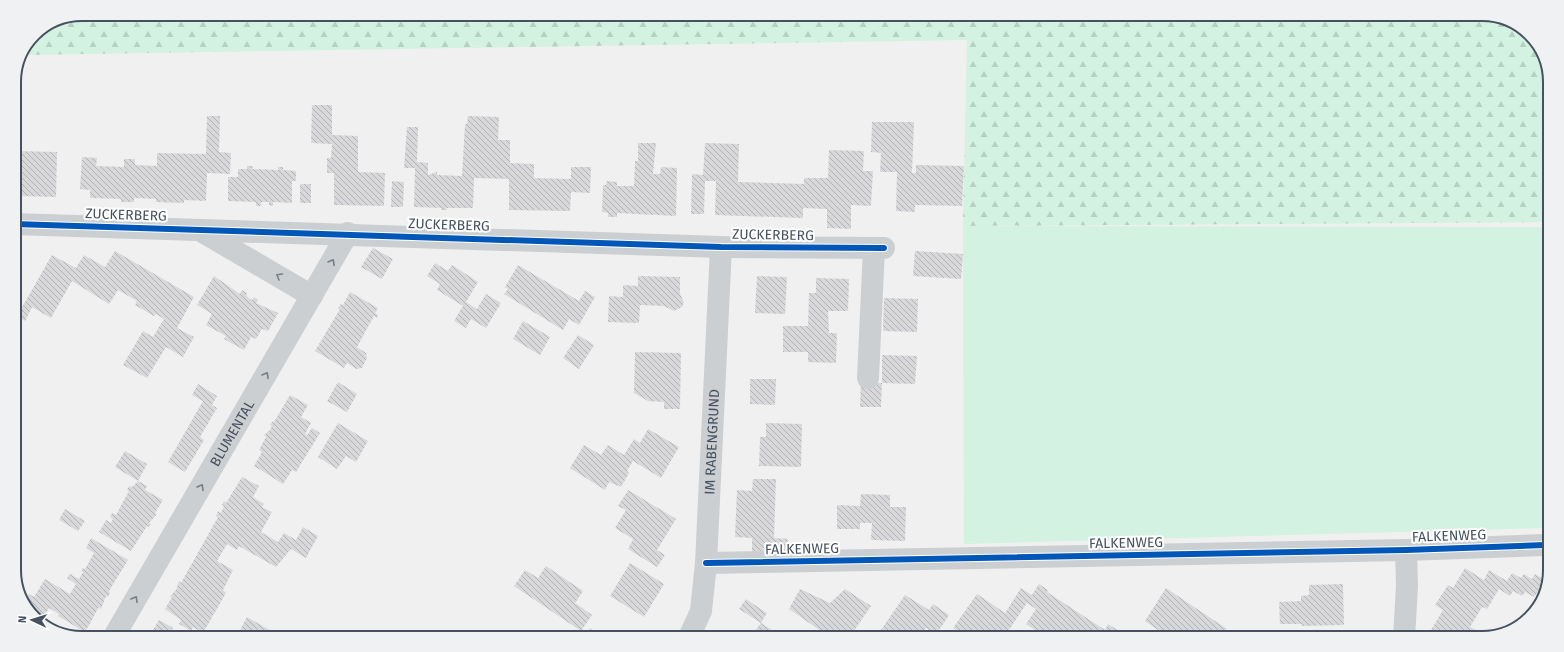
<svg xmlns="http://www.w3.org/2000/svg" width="1564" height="652" font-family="'Fira Sans',sans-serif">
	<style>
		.grass { fill: #d3f2e1 }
		.forest { fill: url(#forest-firs) }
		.building { fill: url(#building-back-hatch) }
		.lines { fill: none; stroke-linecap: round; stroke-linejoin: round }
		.minor { stroke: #cccfd1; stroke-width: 22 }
		.cycleway-casing { stroke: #fff; stroke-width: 8 }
		.cycleway { stroke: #0057b8; stroke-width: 6 }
		.oneway { stroke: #757e87 }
		.labels { text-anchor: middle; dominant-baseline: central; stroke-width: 4; stroke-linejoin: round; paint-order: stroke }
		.street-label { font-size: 14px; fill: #46525f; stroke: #fff }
		.rim { fill: none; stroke: #46525f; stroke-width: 2 }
	</style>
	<defs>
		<pattern id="forest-firs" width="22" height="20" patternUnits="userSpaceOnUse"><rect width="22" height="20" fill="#d3f2e1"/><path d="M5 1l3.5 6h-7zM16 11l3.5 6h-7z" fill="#b6d1c3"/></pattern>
		<pattern id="building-back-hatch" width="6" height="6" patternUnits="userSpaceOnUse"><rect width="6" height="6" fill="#d8d8db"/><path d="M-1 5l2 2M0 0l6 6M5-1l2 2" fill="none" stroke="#b1b2b5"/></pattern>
	</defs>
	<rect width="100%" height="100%" fill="#f1f0f0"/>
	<!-- grass -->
	<path class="grass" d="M 963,226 L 1548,227 L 1546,528 L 964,544 Z"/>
	<!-- forest -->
	<path class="forest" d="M 82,14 L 1508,19 L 1536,41 L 1550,78 L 1548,222 L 963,226 L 967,40 L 24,55 L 34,34 L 56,19 Z"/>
	<!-- building -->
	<path class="building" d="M 312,105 L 332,105 L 332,135 L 358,136 L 358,172 L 385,173 L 384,206 L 334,205 L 334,173 L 327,173 L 327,158 L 331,158 L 332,144 L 311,143 Z
		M 207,116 L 220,116 L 219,152 L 231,153 L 230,174 L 207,173 L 206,201 L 184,200 L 184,203 L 156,202 L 156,199 L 134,198 L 134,202 L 121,202 L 121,199 L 90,198 L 90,190 L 80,189 L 82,157 L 97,158 L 96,166 L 124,167 L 124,159 L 135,159 L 135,165 L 157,166 L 157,153 L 206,154 Z
		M 468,116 L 499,117 L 498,140 L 510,140 L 510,163 L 534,164 L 534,178 L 571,179 L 571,167 L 591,167 L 590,193 L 571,192 L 570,211 L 509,210 L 509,179 L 474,178 L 473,208 L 446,208 L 447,210 L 441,210 L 442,208 L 414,207 L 415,168 L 404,168 L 407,127 L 418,127 L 417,162 L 428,163 L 428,175 L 437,172 L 437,175 L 462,176 L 465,124 L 467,124 Z
		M 872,122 L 914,122 L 912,173 L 916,173 L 916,165 L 964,166 L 962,206 L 915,205 L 915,212 L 896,211 L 897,172 L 880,172 L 881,153 L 871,152 Z
		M 638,143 L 656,143 L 653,174 L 660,174 L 661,167 L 677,168 L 676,216 L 617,213 L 617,217 L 608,217 L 608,213 L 602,212 L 603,185 L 606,185 L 607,181 L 617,182 L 617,186 L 634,186 L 635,161 L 638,161 Z
		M 705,143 L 739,144 L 738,182 L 804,184 L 804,178 L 828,178 L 829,150 L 864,151 L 863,171 L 873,171 L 871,206 L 851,205 L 851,229 L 827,228 L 827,209 L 803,208 L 803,218 L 715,215 L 716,181 L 705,181 L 704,214 L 691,214 L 692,174 L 703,175 Z
		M 14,151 L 57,152 L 56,197 L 20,196 L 20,190 L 14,189 Z
		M 247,166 L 253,166 L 252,169 L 278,170 L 278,167 L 283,167 L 283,170 L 296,171 L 296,181 L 292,181 L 292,203 L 273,202 L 273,206 L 269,205 L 269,202 L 261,202 L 261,206 L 256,206 L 256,202 L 228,201 L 228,177 L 238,177 L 238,169 L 247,169 Z
		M 392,181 L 404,182 L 403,207 L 391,207 Z
		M 300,184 L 311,184 L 311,203 L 300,203 Z
		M 373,248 L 393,259 L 382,279 L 361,267 Z
		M 115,251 L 194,297 L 177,328 L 194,337 L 183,357 L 166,347 L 147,378 L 123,365 L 143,331 L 153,337 L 164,319 L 156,314 L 154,316 L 135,305 L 137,301 L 118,290 L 109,304 L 72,281 L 51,318 L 32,307 L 25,321 L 17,316 L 52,255 L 76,268 L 84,255 L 105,267 Z
		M 915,251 L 963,254 L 961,279 L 913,276 Z
		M 14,263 L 21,268 L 14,280 Z
		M 435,263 L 448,271 L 452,265 L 478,282 L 466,302 L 477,309 L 486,294 L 501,303 L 486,328 L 471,319 L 466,328 L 454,321 L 463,306 L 437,290 L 440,284 L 427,276 Z
		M 518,265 L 579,301 L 585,291 L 595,297 L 579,325 L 569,319 L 563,330 L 504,294 L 508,289 L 505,287 Z
		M 214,276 L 240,294 L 242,290 L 247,293 L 246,296 L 252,300 L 254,297 L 258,300 L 256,303 L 278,313 L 268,331 L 262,329 L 256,339 L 251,337 L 244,350 L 224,339 L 226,336 L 206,325 L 212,314 L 197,305 Z
		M 638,276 L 680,277 L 680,294 L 684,302 L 682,307 L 674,311 L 664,306 L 640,305 L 639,323 L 608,322 L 609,296 L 623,297 L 623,285 L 638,286 Z
		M 757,276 L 787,277 L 785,314 L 755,313 Z
		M 816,278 L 849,279 L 848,311 L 828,311 L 829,333 L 837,333 L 836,363 L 808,362 L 808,352 L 783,352 L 783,326 L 808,326 L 809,293 L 816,293 Z
		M 350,292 L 378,308 L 375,313 L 378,315 L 377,318 L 374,316 L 357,347 L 366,353 L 367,358 L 362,368 L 356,369 L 347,363 L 344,368 L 315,351 L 340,309 L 338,308 L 341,304 L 343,305 Z
		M 884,298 L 918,299 L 917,332 L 883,331 Z
		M 523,321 L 550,337 L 540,355 L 513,339 Z
		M 578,335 L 594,345 L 579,369 L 563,358 Z
		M 635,352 L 681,353 L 680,409 L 664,409 L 664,402 L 648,401 L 634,393 Z
		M 882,355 L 917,356 L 915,384 L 882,383 Z
		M 750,379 L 776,379 L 775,405 L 750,404 Z
		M 338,382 L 357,394 L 347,412 L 327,401 Z
		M 861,382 L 882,383 L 881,407 L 860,407 Z
		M 198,384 L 217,396 L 212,405 L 217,408 L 200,437 L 204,440 L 185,472 L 168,462 L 203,401 L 192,395 Z
		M 290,395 L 308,405 L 301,417 L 311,423 L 305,434 L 307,435 L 312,428 L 320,433 L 296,472 L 292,470 L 283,484 L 254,466 L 262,452 L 259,450 L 266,437 L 264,435 L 270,430 L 272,426 L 270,425 L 273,421 L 274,422 Z
		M 338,423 L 368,441 L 356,462 L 346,456 L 337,469 L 318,457 Z
		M 766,423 L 802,424 L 801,467 L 759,466 L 760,437 L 766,437 Z
		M 648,429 L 679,447 L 661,478 L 633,461 L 627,471 L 629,473 L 621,487 L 609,482 L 605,490 L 570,468 L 584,445 L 601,455 L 608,445 L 624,455 L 634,439 L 640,443 Z
		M 125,451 L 147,464 L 138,481 L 115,467 Z
		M 242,477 L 259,486 L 253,497 L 264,504 L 262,507 L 272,512 L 261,532 L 278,542 L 284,533 L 296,540 L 303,527 L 318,536 L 306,558 L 291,549 L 276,567 L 239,546 L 237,550 L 227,544 L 217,561 L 233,570 L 223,590 L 226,593 L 203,633 L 193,627 L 191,631 L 179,624 L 181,620 L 165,609 L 172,597 L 170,596 L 176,590 L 179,581 L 181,583 L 218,517 L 216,516 L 218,511 L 221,513 L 224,506 L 222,505 L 224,501 L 226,503 Z
		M 753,479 L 776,479 L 774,538 L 788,539 L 787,551 L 752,552 L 752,538 L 735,537 L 737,490 L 752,491 Z
		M 138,481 L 147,486 L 145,490 L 163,500 L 155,513 L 157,514 L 149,523 L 151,524 L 149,527 L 147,526 L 131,551 L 99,532 L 106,520 L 111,523 L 113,519 L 110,517 L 112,513 L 116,515 L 129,491 L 127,490 L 129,486 L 132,487 Z
		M 628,490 L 676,519 L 657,550 L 665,555 L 657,567 L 628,549 L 633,539 L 615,528 L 626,510 L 618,506 Z
		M 861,494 L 890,495 L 890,507 L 906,507 L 905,541 L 871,540 L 872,523 L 860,523 L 860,529 L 837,529 L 837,505 L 860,506 Z
		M 65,509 L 85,521 L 78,531 L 59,520 Z
		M 91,538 L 128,560 L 109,591 L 110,593 L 108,597 L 106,596 L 101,609 L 99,607 L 85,632 L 58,616 L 59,614 L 49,608 L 43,618 L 69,633 L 56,633 L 37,618 L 39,616 L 27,609 L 24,602 L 29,594 L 34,597 L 45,579 L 70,594 L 76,584 L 67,578 L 70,574 L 79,579 L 83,572 L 81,571 L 83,568 L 85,569 L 94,553 L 86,548 Z
		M 630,563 L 664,584 L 644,617 L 610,596 Z
		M 546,566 L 583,591 L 575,603 L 592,615 L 581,631 L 514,586 L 525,570 L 538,578 Z
		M 1465,568 L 1484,580 L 1489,570 L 1507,581 L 1512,573 L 1521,578 L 1524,574 L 1532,579 L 1535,574 L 1545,580 L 1545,596 L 1544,597 L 1537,593 L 1534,597 L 1525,592 L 1522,596 L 1513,591 L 1510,596 L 1499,589 L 1487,609 L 1482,607 L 1470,627 L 1478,631 L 1474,638 L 1441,638 L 1431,630 L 1443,610 L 1435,605 L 1448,585 L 1453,588 Z
		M 1039,584 L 1048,590 L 1047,592 L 1105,630 L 1108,624 L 1129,637 L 1044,636 L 1026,624 L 1036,609 L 1027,603 L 1005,636 L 993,630 L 989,636 L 965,636 L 953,628 L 977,594 L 1005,613 L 1021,588 L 1032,595 Z
		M 1343,584 L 1344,625 L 1302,626 L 1302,624 L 1280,624 L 1279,602 L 1301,601 L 1301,596 L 1309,595 L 1309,585 Z
		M 1166,588 L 1227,629 L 1222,637 L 1168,637 L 1145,621 Z
		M 800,589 L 830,603 L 845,589 L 871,606 L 854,631 L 861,636 L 828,636 L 789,609 Z
		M 905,595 L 929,610 L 933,604 L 949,615 L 936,635 L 926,628 L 921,636 L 890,636 L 881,630 Z
		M 746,599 L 767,613 L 761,623 L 739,609 Z
		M 247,617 L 273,632 L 272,634 L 238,634 Z
		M 159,620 L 173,628 L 170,633 L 158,633 L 153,630 Z
		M 761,623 L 780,635 L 752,635 Z
		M 590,628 L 601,635 L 586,635 Z"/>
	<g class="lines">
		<!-- minor -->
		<g class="minor">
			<path d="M 14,224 L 721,247 L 884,248"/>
			<path d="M 201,231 L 312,296"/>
			<path d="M 868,378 L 874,248"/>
			<path d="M 706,563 L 1406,550 L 1545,545"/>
			<path id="s1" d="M 116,633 L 348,233"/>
			<path id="s2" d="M 690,635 L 701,611 L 706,563 L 721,247"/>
			<path d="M 1404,638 L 1407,586 L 1406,550"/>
		</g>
		<defs>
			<path id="cycleway" d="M 14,224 L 721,247 L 884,248
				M 706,563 L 1406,550 L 1545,545"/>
		</defs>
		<!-- cycleway casing -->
		<use href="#cycleway" class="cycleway-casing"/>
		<!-- cycleway -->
		<use href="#cycleway" class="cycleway"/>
	</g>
	<!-- one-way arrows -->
	<defs><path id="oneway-chevron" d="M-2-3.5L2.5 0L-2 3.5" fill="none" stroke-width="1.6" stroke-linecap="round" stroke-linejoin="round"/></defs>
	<g class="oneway">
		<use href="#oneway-chevron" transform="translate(332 262) rotate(-60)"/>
		<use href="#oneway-chevron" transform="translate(279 276) rotate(-150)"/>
		<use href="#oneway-chevron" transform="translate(266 375) rotate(-60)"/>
		<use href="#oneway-chevron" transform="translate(201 487) rotate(-60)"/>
		<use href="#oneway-chevron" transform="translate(135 599) rotate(-60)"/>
	</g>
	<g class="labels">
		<!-- street labels -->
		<g class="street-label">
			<text transform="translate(126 215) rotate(2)">ZUCKERBERG</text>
			<text transform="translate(449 225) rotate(2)">ZUCKERBERG</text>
			<text transform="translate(773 235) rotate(1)">ZUCKERBERG</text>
			<text stroke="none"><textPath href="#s1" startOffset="231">BLUMENTAL</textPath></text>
			<text stroke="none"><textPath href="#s2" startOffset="196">IM RABENGRUND</textPath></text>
			<text transform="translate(1449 536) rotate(-2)">FALKENWEG</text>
			<text transform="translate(1126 543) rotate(-1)">FALKENWEG</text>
			<text transform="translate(802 549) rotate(-1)">FALKENWEG</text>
		</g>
	</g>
	<!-- crop -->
	<path d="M0 0H1564V652H0ZM82 21H1482A61 61 0 0 1 1543 82V570A61 61 0 0 1 1482 631H82A61 61 0 0 1 21 570V82A61 61 0 0 1 82 21Z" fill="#f0f1f2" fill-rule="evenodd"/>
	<path class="rim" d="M82 21H1482A61 61 0 0 1 1543 82V570A61 61 0 0 1 1482 631H82A61 61 0 0 1 21 570V82A61 61 0 0 1 82 21Z"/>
	<!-- north arrow -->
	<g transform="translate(32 620) rotate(274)" stroke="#ffffff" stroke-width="3" paint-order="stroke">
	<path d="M0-3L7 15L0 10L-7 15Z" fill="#46525f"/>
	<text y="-6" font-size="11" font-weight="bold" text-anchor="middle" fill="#46525f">N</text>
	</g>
</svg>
